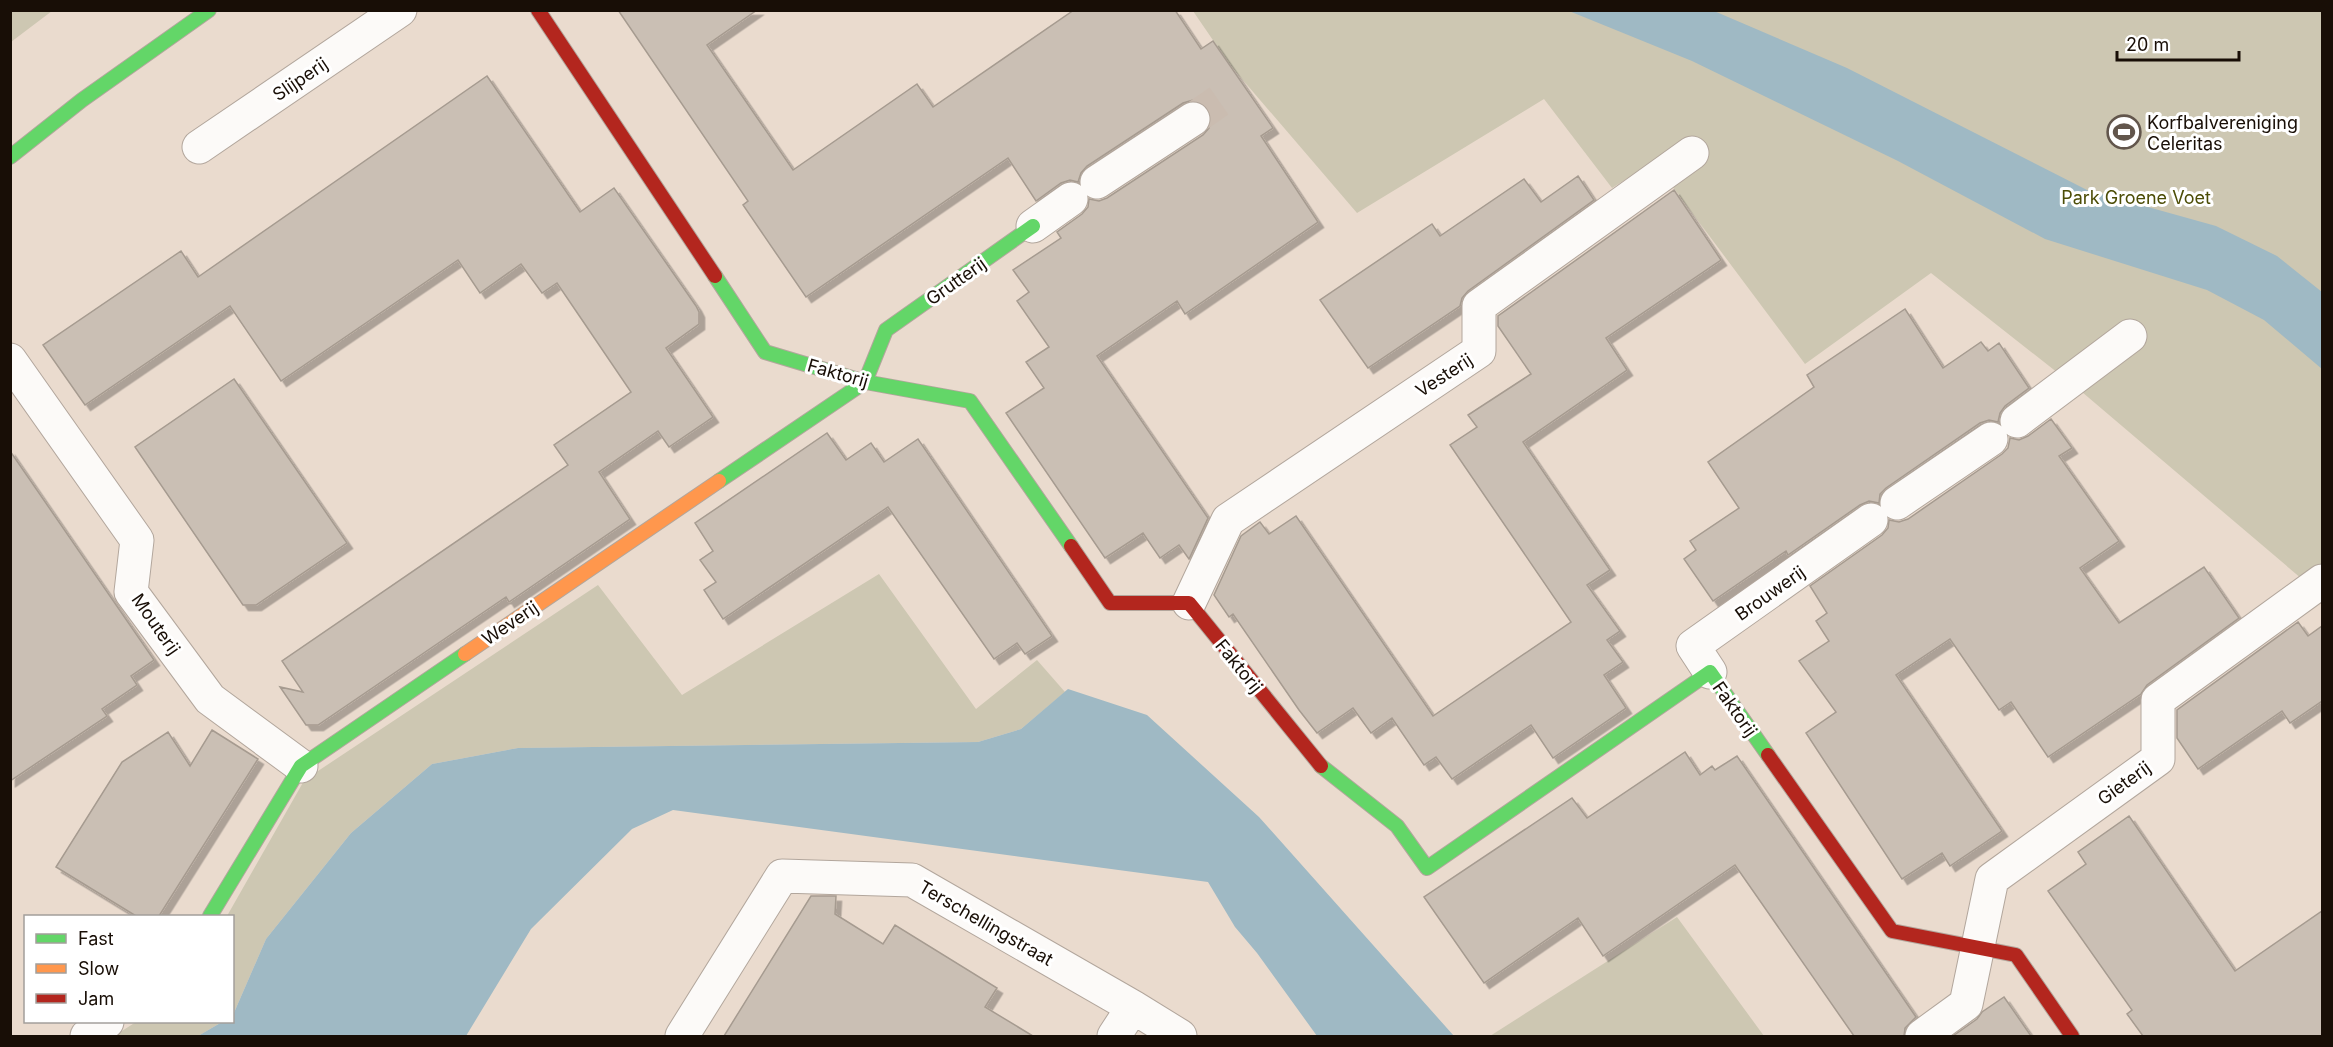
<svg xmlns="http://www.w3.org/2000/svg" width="2333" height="1047" font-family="Inter,sans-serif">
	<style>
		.green { fill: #cdc7b2 }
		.water { fill: #9fb9c4 }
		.building { fill: #cabfb4; stroke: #a69b90; stroke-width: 1.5; filter: url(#shadow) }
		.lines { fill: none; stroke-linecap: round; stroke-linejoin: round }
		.street-tunnel { stroke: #cabcb0; stroke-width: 33; stroke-dasharray: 33 16; stroke-linecap: butt }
		.street-casing { stroke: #b2a69c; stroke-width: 35 }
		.fast-casing { stroke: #b2a69c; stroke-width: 16 }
		.slow-casing { stroke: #b2a69c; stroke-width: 16 }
		.jam-casing { stroke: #b2a69c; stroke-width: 16 }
		.street { stroke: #fcfaf8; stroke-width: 33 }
		.fast { stroke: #63d668; stroke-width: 14 }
		.slow { stroke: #ff974d; stroke-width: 14 }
		.jam { stroke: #b3261e; stroke-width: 14 }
		.labels { text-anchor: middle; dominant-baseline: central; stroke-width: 6; stroke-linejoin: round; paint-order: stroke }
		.street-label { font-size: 18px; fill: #180e06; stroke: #fff }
		.poi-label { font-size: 18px; fill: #180e06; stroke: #fff; text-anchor: start }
		.park-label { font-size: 18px; fill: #4c4d06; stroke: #fff }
	</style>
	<defs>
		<filter id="shadow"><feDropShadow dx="5.5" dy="5.5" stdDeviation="0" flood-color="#0004"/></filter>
	</defs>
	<rect width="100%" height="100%" fill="#eadbce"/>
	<!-- green -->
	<path class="green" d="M 11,10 L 52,10 L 52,11 L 11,42 Z
		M 1193,11 L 2322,11 L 2322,596 L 2082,392 L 1931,273 L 1805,364 L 1672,186 L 1652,163 L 1612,188 L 1544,99 L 1357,213 L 1230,65 Z
		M 879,574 L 976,709 L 1037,660 L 1065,692 L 1021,729 L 978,742 L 518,748 L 432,764 L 351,833 L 266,939 L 233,1015 L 232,916 L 227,916 L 309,772 L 318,771 L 598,585 L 682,695 Z
		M 1677,917 L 1764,1036 L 1490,1036 Z
		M 136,1022 L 222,1022 L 198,1036 L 114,1036 Z"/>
	<!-- water -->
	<path class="water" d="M 1569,11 L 1714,11 L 1847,68 L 2087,190 L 2216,226 L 2277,256 L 2322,292 L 2322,369 L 2264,320 L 2207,290 L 2045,239 L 1898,161 L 1692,61 Z
		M 1068,689 L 1147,715 L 1259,817 L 1454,1036 L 1317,1036 L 1257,953 L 1235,927 L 1208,882 L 673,810 L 632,829 L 531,929 L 466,1036 L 198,1036 L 222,1022 L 232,1022 L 233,1015 L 266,939 L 351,833 L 432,764 L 518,748 L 978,742 L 1021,729 Z"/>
	<!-- building -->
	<path class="building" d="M 618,10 L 757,10 L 707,45 L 793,170 L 917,84 L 933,107 L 1074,10 L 1175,10 L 1201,49 L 1213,41 L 1273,128 L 1261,136 L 1318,222 L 1185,314 L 1177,301 L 1097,356 L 1208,518 L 1189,559 L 1179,545 L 1160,558 L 1143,533 L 1105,558 L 1006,413 L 1044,388 L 1026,362 L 1049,347 L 1017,301 L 1029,292 L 1013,270 L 1061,238 L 1057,232 L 1082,214 L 1088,207 L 1089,199 L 1099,201 L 1107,198 L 1203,135 L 1209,128 L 1212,119 L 1208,108 L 1202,103 L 1193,100 L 1183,103 L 1087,166 L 1081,173 L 1078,182 L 1070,180 L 1061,183 L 1036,201 L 1008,158 L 806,297 L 743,205 L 748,201 Z
		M 487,76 L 580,212 L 614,188 L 696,306 L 699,312 L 699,324 L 666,348 L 713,417 L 669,447 L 658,431 L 599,472 L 630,519 L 509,602 L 506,597 L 318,725 L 306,725 L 280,687 L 303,692 L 282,661 L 568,465 L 554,445 L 631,392 L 576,311 L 557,283 L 542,293 L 521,264 L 480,293 L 458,260 L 281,381 L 230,306 L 85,405 L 43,345 L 181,251 L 198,277 Z
		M 1578,176 L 1594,200 L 1468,291 L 1462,298 L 1460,306 L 1368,368 L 1320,300 L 1432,224 L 1440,236 L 1524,179 L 1541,202 Z
		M 1674,190 L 1721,260 L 1606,338 L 1627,370 L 1523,442 L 1610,570 L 1587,585 L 1620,631 L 1607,640 L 1623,662 L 1604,675 L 1626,708 L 1553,758 L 1531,725 L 1452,779 L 1436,757 L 1424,765 L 1392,718 L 1371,733 L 1353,708 L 1317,733 L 1299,710 L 1233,614 L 1229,617 L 1214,595 L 1241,536 L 1260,522 L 1269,534 L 1296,516 L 1433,716 L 1571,622 L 1450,445 L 1477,427 L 1468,415 L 1531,374 L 1498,326 L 1498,316 Z
		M 1905,309 L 1943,368 L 1981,342 L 1988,351 L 1999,343 L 2029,388 L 2005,406 L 2000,413 L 1998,422 L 1989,420 L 1980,423 L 1886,488 L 1880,494 L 1879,503 L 1869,501 L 1860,505 L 1788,555 L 1786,551 L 1713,601 L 1684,559 L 1696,550 L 1690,541 L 1739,508 L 1708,462 L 1814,387 L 1807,375 Z
		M 234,379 L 347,543 L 256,605 L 243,605 L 135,447 Z
		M 2051,419 L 2072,448 L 2059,456 L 2119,541 L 2080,568 L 2119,623 L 2204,567 L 2239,618 L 2147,685 L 2141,694 L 2048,757 L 2011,702 L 1999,710 L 1950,639 L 1896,675 L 2002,831 L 1950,866 L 1942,853 L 1902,879 L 1806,733 L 1836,712 L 1799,661 L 1829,641 L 1816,621 L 1827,613 L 1810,586 L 1882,535 L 1888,528 L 1889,520 L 1899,522 L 1908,519 L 2002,454 L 2008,448 L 2010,438 L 2019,440 L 2028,436 Z
		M 827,433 L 846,460 L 871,443 L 884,462 L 918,439 L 1052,636 L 1025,654 L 1017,643 L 994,659 L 888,507 L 723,619 L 704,590 L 716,582 L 700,560 L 713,551 L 695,523 Z
		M 10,451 L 154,660 L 131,676 L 137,685 L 102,709 L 107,716 L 10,781 Z
		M 2298,622 L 2308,636 L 2322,626 L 2322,701 L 2290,723 L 2282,711 L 2198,769 L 2177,738 L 2177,710 Z
		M 212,730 L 258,759 L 159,916 L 136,916 L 56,867 L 122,762 L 168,732 L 190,766 Z
		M 1685,752 L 1700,775 L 1712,766 L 1715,770 L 1737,756 L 1916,1017 L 1905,1028 L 1904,1036 L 1854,1036 L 1735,865 L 1603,956 L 1578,918 L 1484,983 L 1424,897 L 1572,798 L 1587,818 Z
		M 2129,816 L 2235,971 L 2322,911 L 2322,1036 L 2143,1036 L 2127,1014 L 2132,1010 L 2048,891 L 2086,864 L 2078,852 Z
		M 811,896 L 836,896 L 835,914 L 883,944 L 895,925 L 997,988 L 985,1007 L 1033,1036 L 724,1036 Z
		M 2004,997 L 2031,1036 L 1953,1036 L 1977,1019 L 1982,1012 Z"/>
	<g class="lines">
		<!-- street-tunnel -->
		<path class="street-tunnel" d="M 1193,119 L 1219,101"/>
		<defs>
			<path id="street" d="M 199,147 L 400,10
				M 1097,182 L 1193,119
				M 1033,226 L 1071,199
				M 10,360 L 137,540 L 131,592 L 210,699 L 301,766
				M 2017,421 L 2130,336
				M 1897,503 L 1991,439
				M 1189,603 L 1228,520 L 1479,351 L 1479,306 L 1692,153
				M 1710,672 L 1693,646 L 1871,520
				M 87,1036 L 107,1022
				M 682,1036 L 782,876 L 912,880 L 1133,1007 L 1180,1036
				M 1114,1036 L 1133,1007
				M 1922,1036 L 1966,1004 L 1992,879 L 2158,759 L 2158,700 L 2322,581"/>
			<path id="fast" d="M 10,157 L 82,100 L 209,10
				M 715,276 L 765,352 L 865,382 L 970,401 L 1071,546
				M 719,481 L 865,382 L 886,330 L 1033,226
				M 1321,766 L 1397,826 L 1427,868 L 1710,672 L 1768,755
				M 210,916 L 301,766 L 465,654"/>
			<path id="slow" d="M 465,654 L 719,481"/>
			<path id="jam" d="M 538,10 L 715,276
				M 1071,546 L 1110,603 L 1189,603 L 1321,766
				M 1768,755 L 1892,931 L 2016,955 L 2072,1036"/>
		</defs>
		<!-- street casing -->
		<use href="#street" class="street-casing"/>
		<!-- fast casing -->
		<use href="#fast" class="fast-casing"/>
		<!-- slow casing -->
		<use href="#slow" class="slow-casing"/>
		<!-- jam casing -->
		<use href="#jam" class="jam-casing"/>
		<!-- street -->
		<use href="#street" class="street"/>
		<!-- fast -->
		<use href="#fast" class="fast"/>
		<!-- slow -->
		<use href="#slow" class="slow"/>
		<!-- jam -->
		<use href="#jam" class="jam"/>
	</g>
	<!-- icons -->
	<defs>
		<symbol id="stadium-ring" viewBox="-11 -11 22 22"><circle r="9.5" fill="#fff" stroke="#62564c" stroke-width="1.5"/><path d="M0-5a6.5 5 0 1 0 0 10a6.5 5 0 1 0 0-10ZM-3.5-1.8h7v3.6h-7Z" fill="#62564c"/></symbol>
	</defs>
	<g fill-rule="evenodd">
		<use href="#stadium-ring" x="2105" y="113" width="38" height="38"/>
	</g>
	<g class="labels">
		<!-- street labels -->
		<g class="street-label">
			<text transform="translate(300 79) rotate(-34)">Slijperij</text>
			<text transform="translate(956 281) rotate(-35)">Grutterij</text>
			<text transform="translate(838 373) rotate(16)">Faktorij</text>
			<text transform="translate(1444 375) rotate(-33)">Vesterij</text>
			<text transform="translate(1770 593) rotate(-35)">Brouwerij</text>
			<text transform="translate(510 623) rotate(-34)">Weverij</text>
			<text transform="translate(156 624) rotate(55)">Mouterij</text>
			<text transform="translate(1239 666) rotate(51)">Faktorij</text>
			<text transform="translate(1735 709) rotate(55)">Faktorij</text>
			<text transform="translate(2124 783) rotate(-36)">Gieterij</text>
			<text transform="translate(986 923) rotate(30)">Terschellingstraat</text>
		</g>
		<!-- poi labels -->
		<g class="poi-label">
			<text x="2147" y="122">Korfbalvereniging<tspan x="2147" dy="21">Celeritas</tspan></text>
		</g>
		<!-- park labels -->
		<g class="park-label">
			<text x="2136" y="197">Park Groene Voet</text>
		</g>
	</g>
	<!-- border -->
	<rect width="2333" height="1047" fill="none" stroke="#180e06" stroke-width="24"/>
	<!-- legend -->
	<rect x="24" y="915" width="210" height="108" fill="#ffffff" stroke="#a39f9b" stroke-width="1.5"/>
	<rect x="36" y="934" width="30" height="9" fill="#63d668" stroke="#a39f9b" stroke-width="1.5"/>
	<text x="78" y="945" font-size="18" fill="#180e06">Fast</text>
	<rect x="36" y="964" width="30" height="9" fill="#ff974d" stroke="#a39f9b" stroke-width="1.5"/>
	<text x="78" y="975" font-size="18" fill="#180e06">Slow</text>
	<rect x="36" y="994" width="30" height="9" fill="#b3261e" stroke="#a39f9b" stroke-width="1.5"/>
	<text x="78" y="1005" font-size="18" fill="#180e06">Jam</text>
	<!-- scale -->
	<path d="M2117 51v9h122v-9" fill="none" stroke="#180e06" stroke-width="3"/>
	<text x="2126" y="51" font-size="18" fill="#180e06" stroke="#ffffff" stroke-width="4.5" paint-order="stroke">20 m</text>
</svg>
